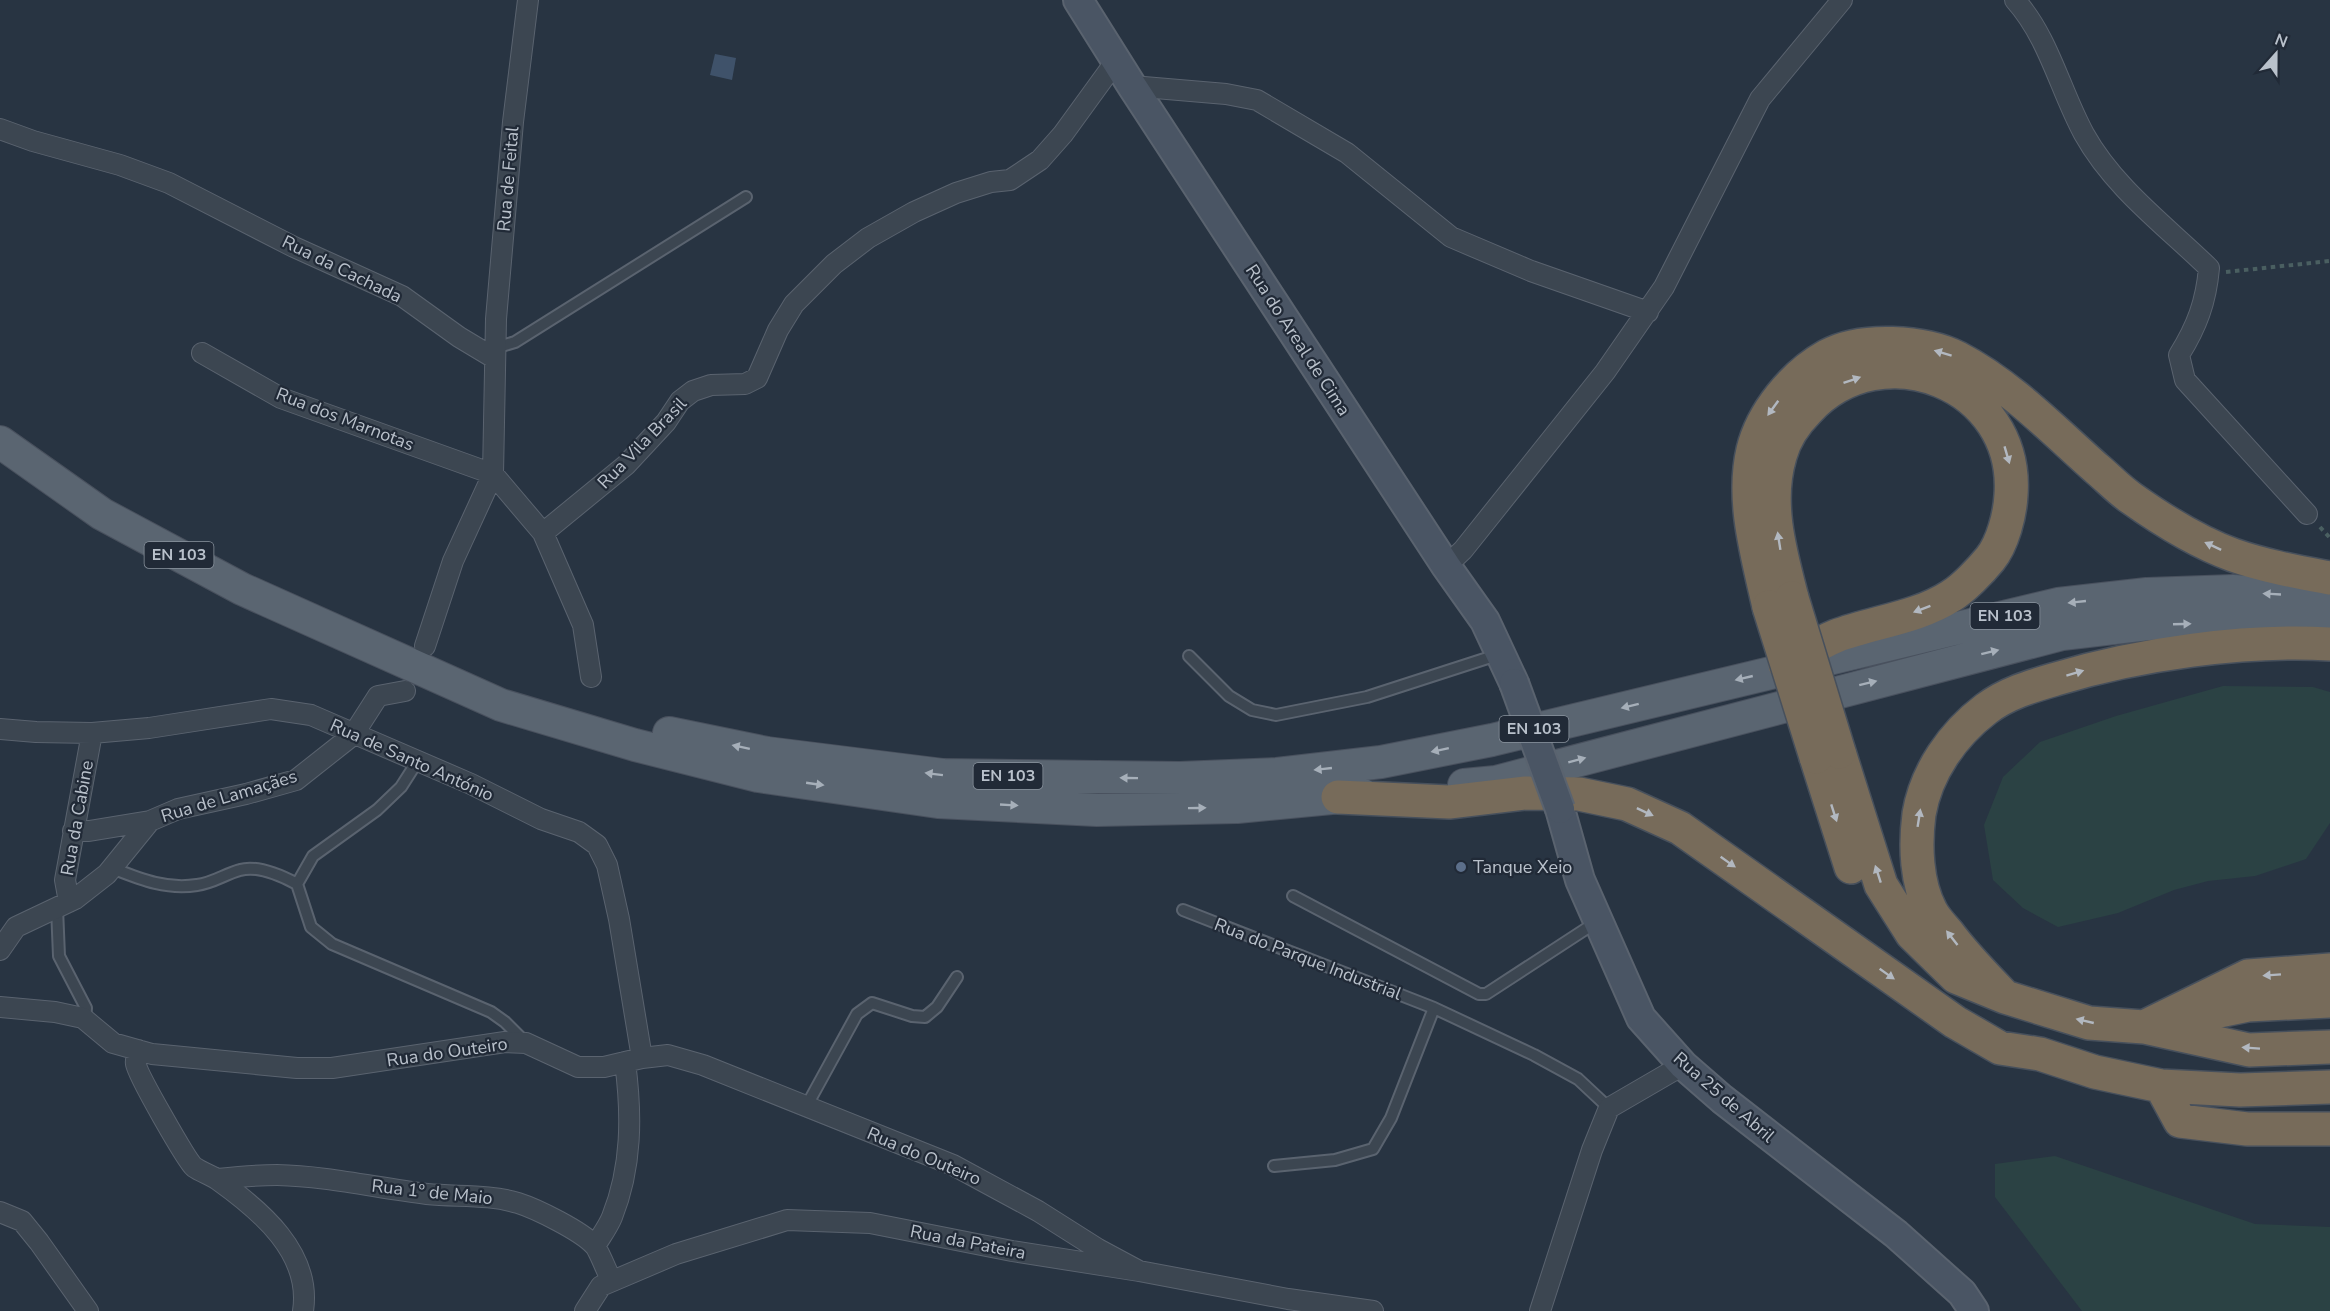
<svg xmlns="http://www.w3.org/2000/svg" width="2330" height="1311" font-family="'Nunito Sans',sans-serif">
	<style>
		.green { fill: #2b4244 }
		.water { fill: #3f526a }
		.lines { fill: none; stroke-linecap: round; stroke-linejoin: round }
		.lane-casing { stroke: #5a636f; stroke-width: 14 }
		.street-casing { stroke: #5a636f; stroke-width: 22 }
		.secondary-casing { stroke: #5a636f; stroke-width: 32 }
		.primary-casing { stroke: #49515e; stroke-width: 34 }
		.highway-casing { stroke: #47505c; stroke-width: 36 }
		.path { stroke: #4a5f61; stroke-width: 4; stroke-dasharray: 4.5 4.5; stroke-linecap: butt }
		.lane { stroke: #3c4651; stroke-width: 10 }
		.street { stroke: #3c4651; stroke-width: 20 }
		.secondary { stroke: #4a5564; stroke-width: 28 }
		.primary { stroke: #5a6571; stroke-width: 32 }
		.highway { stroke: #776b5a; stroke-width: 33 }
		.secondary-bridge-casing { stroke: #5a636f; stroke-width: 32; stroke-linecap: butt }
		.highway-bridge-casing { stroke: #47505c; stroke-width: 36; stroke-linecap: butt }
		.secondary-bridge { stroke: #4a5564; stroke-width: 28 }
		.highway-bridge { stroke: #776b5a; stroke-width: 33 }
		.oneway { fill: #b2b8c0 }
		.oneway2 { fill: #a6afb9 }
		.service-dot { fill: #5c6f8a; stroke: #212a37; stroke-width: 2 }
		.labels { text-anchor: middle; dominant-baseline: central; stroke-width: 4.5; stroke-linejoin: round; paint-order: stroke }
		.shield { fill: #212a37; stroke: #8b949f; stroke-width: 1.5 }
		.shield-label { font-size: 16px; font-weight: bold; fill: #b9c1cb }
		.street-label { font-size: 18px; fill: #b9c1cb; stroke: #212a37 }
		.poi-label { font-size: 18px; fill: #b9c1cb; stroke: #212a37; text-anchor: start }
	</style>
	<rect width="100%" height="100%" fill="#283442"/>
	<!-- green -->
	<path class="green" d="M 2223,686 L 2313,687 L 2330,692 L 2330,823 L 2306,859 L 2255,876 L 2208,881 L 2174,890 L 2118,913 L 2058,927 L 2023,908 L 1993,880 L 1984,825 L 2003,777 L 2040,742 L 2116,716 Z
		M 2055,1156 L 2255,1224 L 2330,1227 L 2330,1311 L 2082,1311 L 1995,1197 L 1995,1164 Z"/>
	<!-- water -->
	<path class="water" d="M 715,54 L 736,58 L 732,80 L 710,75 Z"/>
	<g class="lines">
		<defs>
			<path id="lane" d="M 495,348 L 515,342 L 746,197
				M 1189,656 L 1229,696 L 1252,710 L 1276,715 L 1367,697 L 1500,654
				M 417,762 L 401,787 L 377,810 L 313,856 L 297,884 L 311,927 L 332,944 L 491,1012 L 505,1022 L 526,1043
				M 112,868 C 140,879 166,890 197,885 C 213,883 225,874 240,870 C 257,865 282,876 297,884
				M 1293,896 L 1479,994 L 1486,994 L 1598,921
				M 57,908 L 59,956 L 86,1008 L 85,1020
				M 1183,910 L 1434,1008 L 1534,1055 L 1578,1079 L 1609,1108
				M 806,1107 L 857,1014 L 872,1003 L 912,1016 L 925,1017 L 937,1007 L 957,977
				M 1274,1166 L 1335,1160 L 1373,1149 L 1391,1118 L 1434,1008"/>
			<path id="street" d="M 2015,0 C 2049,38 2060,90 2084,134 C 2114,188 2166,226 2209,268 C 2206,302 2197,326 2179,355 L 2185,380 L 2307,514
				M 1132,86 L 1226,94 L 1257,100 L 1347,153 L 1451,237 L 1531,271 L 1648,312
				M 0,129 L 33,141 L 120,165 L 169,183 L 294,247 L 402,296 L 459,337 L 494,358
				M 202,353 L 281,398 L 493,474 L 543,533 L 583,625 L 591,677
				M 543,533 L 626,465 L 666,422 L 680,401 L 693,391 L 711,385 L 745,384 L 757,378 L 778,330 L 794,304 L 834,264 L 868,238 L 914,212 L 956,193 L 991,182 L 1010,180 L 1040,160 L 1063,134 L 1116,61
				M 1446,566 L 1463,550 L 1605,372 L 1664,287 L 1760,99 L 1842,0
				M 425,646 L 453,561 L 493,474 L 496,319 L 513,122 L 528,0
				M 0,729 L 36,732 L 92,733 L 149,728 L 271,709 L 311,715 L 471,784 L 541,819 L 579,832 L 597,845 L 607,865 L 619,919 L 642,1058
				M 73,831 L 89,831 L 150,821
				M 69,902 L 65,880 L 92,733
				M 0,950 L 16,927 L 75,899 L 107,874 L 150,821 L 178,809 L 246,794 L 296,780 L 353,735 L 378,696 L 405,691
				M 0,1007 L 55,1012 L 83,1018 L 113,1043 L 152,1054 L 297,1068 L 332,1068 L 505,1042 L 526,1043 L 578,1067 L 604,1067 L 642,1058 L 668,1055 L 703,1065 L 953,1165 L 1038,1211 L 1098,1249 L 1139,1271
				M 138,1050 C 137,1054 135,1060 136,1064 C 137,1074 187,1161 194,1167 C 201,1172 211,1175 218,1180 C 260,1210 312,1253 303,1311
				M 218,1179 C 237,1177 258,1175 277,1175 C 327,1176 377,1188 427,1194 C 457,1197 489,1194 518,1203 C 537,1209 581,1231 594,1245 C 599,1250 607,1273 612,1281
				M 0,1212 L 22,1221 L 39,1242 L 88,1311
				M 595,1246 C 601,1236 608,1227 612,1217 C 632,1167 632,1115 625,1062
				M 585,1311 L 601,1286 L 676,1254 L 787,1220 L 870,1223 L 1012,1251 L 1139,1271 L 1288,1299 L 1373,1311
				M 1540,1311 L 1592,1150 L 1609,1108 L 1683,1065"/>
			<path id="secondary" d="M 1078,0 L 1132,86 L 1446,566 L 1485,621 L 1514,683
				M 1560,809 L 1580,880 L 1641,1018 L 1683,1065 L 1722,1099 L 1896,1234 L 1962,1293 L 1974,1311"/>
			<path id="primary" d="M 0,442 L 102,514 L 242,589 L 501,705 L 635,745 L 758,776 L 938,802 L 1097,810 L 1237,807 L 1363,795
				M 669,733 L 767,753 L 943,775 L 1180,778 L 1277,774 L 1381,762 L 1492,740 L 2058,604 L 2147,594 L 2233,591 L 2330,597
				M 1464,785 L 1496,782 L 2062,634 L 2148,624 L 2230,622 L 2330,628"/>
			<path id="highway" d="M 1769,607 C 1758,557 1741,501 1753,450 C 1762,413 1793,375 1827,356 C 1861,337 1924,341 1958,358 C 2010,385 2053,430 2096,468 C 2108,478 2118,489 2131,498 C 2162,520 2197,542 2233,555 C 2264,566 2298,572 2330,578
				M 1785,665 C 1801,656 1818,643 1836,636 C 1873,622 1917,618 1951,596 C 1963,589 1981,570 1990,559 C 2003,543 2010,514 2011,495 C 2019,384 1882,330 1808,410 C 1795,423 1785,437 1780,456 C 1766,503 1780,552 1792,598
				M 1839,752 L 1881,885 L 1912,934 L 1956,977 L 2005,997 L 2089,1023 L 2144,1027 L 2249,1050 L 2330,1047
				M 1816,757 L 1851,867
				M 1338,797 L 1449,802 L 1526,793 L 1579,794 L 1627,804 L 1680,828 L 1955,1022 L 2000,1048 L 2040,1054 L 2095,1072 L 2161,1086 L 2240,1090 L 2330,1087
				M 2005,997 C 1985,976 1965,956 1948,933 C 1942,926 1935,919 1931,911 C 1916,883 1915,845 1919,814 C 1926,772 1953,734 1986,709 C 2007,693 2032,686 2056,679 C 2138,654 2245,639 2330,644
				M 2195,1016 L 2248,1005 L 2330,1001
				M 2144,1027 L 2248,976 L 2330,970
				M 2161,1086 L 2180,1121 L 2247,1129 L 2330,1129"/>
		</defs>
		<!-- lane casing -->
		<use href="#lane" class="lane-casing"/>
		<!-- street casing -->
		<use href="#street" class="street-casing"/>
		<!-- secondary casing -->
		<use href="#secondary" class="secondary-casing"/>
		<!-- primary casing -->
		<use href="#primary" class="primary-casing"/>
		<!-- highway casing -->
		<use href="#highway" class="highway-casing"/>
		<!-- path -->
		<path class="path" d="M 2226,272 L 2330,261
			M 2320,527 L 2330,538"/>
		<!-- lane -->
		<use href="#lane" class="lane"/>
		<!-- street -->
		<use href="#street" class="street"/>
		<!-- secondary -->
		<use href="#secondary" class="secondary"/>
		<!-- primary -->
		<use href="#primary" class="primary"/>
		<!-- highway -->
		<use href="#highway" class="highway"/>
		<defs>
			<path id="secondary-bridge" d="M 1514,683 L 1560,809"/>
			<path id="highway-bridge" d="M 1792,598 L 1839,752
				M 1769,607 L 1816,757"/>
		</defs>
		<!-- secondary-bridge casing -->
		<use href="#secondary-bridge" class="secondary-bridge-casing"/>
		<!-- highway-bridge casing -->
		<use href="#highway-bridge" class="highway-bridge-casing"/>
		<!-- secondary-bridge -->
		<use href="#secondary-bridge" class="secondary-bridge"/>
		<!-- highway-bridge -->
		<use href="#highway-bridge" class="highway-bridge"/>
	</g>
	<!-- one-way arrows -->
	<defs><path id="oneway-solid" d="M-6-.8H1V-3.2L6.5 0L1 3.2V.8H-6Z" transform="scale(1.5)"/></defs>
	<g class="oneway">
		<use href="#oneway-solid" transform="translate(1943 353) rotate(-163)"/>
		<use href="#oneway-solid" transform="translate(1852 380) rotate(-19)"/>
		<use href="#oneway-solid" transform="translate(1773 408) rotate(126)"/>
		<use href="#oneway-solid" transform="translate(2007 455) rotate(74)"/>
		<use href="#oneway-solid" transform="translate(1779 541) rotate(-99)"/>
		<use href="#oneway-solid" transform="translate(2213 546) rotate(-155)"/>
		<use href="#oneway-solid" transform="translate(1922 609) rotate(159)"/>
		<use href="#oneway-solid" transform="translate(2075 673) rotate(-17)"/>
		<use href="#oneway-solid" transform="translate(1645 812) rotate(25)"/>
		<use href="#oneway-solid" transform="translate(1834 813) rotate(72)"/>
		<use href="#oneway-solid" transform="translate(1919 818) rotate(-81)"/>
		<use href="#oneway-solid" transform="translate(1728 862) rotate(35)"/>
		<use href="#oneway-solid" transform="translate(1878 874) rotate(-108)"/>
		<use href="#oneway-solid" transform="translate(1952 938) rotate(-128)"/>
		<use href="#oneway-solid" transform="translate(1887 974) rotate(35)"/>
		<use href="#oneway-solid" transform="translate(2272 975) rotate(176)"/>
		<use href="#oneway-solid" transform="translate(2085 1021) rotate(-167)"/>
		<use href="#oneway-solid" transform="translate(2251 1048) rotate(-176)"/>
	</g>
	<g class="oneway2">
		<use href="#oneway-solid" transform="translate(2272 594) rotate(-177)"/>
		<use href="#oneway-solid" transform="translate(2077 602) rotate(174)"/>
		<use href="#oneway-solid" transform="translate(2182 624) rotate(-2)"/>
		<use href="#oneway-solid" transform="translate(1990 652) rotate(-14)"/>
		<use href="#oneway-solid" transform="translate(1744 678) rotate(167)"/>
		<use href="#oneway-solid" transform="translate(1868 683) rotate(-14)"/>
		<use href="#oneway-solid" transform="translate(1630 706) rotate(166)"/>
		<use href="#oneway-solid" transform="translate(741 747) rotate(-168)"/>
		<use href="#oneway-solid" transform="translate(1440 750) rotate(168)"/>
		<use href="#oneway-solid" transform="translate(1577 760) rotate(-15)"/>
		<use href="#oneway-solid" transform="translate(1323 769) rotate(174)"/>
		<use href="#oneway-solid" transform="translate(934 774) rotate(-173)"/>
		<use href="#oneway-solid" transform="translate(1129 778) rotate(-179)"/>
		<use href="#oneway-solid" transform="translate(815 784) rotate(8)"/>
		<use href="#oneway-solid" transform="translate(1009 805) rotate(3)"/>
		<use href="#oneway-solid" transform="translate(1197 808) rotate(-1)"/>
	</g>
	<!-- markers -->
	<circle class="service-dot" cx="1461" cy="867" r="6"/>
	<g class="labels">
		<!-- shield labels -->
		<g class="shield">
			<rect x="144.5" y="542" width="69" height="26" rx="4.5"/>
			<rect x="1970.5" y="603" width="69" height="26" rx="4.5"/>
			<rect x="1499.5" y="716" width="69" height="26" rx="4.5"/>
			<rect x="973.5" y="763" width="69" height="26" rx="4.5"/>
		</g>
		<g class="shield-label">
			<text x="179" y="555">EN 103</text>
			<text x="2005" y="616">EN 103</text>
			<text x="1534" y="729">EN 103</text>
			<text x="1008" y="776">EN 103</text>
		</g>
		<!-- street labels -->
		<g class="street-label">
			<text transform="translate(508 179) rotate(-85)">Rua de Feital</text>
			<text transform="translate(342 269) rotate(26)">Rua da Cachada</text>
			<text transform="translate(1298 340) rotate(57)">Rua do Areal de Cima</text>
			<text transform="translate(345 419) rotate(21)">Rua dos Marnotas</text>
			<text transform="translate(642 443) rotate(-46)">Rua Vila Brasil</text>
			<text transform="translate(412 760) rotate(24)">Rua de Santo António</text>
			<text transform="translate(229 796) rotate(-17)">Rua de Lamaçães</text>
			<text transform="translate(77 818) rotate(-80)">Rua da Cabine</text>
			<text transform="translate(1308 959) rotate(21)">Rua do Parque Industrial</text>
			<text transform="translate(447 1052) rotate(-8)">Rua do Outeiro</text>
			<text transform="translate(1724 1097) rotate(41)">Rua 25 de Abril</text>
			<text transform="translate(924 1156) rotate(23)">Rua do Outeiro</text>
			<text transform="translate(432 1192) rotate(6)">Rua 1º de Maio</text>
			<text transform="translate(968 1242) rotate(11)">Rua da Pateira</text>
		</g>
		<!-- poi labels -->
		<g class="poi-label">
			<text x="1473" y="867">Tanque Xeio</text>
		</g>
	</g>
	<!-- north arrow -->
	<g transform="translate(2276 54) rotate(21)" stroke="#212a37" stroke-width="4.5" paint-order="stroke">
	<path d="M0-4.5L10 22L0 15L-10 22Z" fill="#b9c1cb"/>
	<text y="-9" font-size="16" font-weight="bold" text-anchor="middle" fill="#b9c1cb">N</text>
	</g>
</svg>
